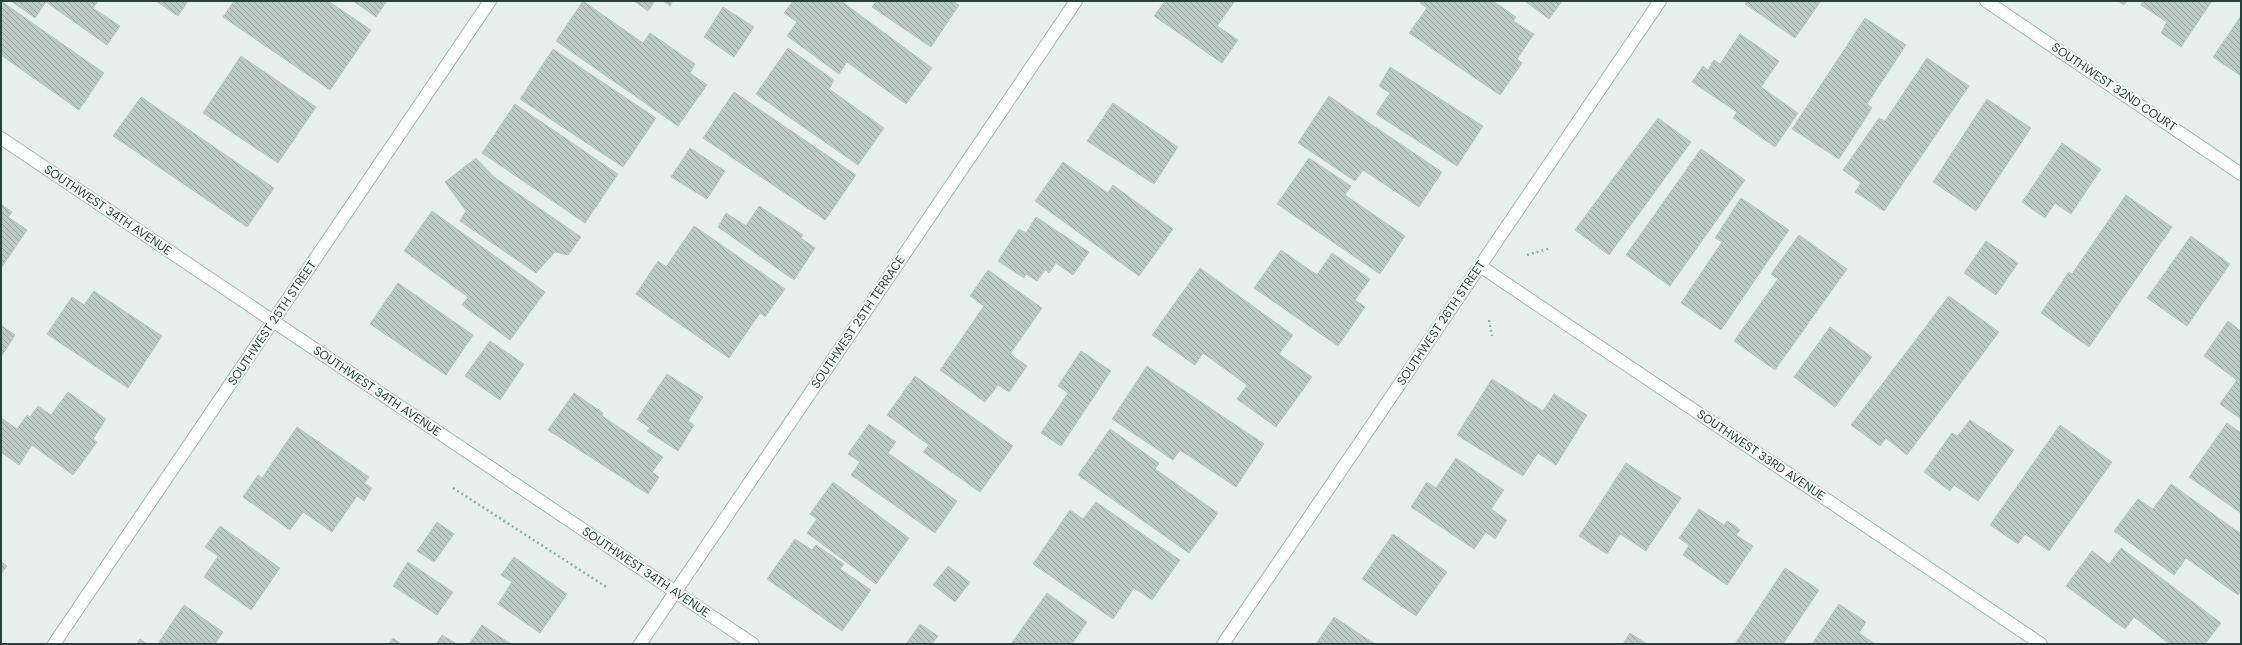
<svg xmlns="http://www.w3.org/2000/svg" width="2242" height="645" font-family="'DM Sans',sans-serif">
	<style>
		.building { fill: url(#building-back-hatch); stroke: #b8c9c2 }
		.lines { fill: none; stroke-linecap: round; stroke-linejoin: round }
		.minor-casing { stroke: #a8b8b2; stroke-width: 14 }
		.path { stroke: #86b3a5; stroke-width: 2.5; stroke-dasharray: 2 3; stroke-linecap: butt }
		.minor { stroke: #fff; stroke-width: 12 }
		.labels { text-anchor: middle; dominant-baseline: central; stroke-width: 4; stroke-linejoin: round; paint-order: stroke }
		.street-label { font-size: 12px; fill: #24423a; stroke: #f7fbf9 }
	</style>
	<defs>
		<pattern id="building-back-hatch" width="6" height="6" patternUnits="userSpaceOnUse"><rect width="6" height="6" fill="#bbcac4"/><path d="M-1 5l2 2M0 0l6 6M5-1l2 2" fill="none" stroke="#98a6a0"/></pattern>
	</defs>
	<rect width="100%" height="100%" fill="#e6efeb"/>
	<!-- building -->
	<path class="building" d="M 1,1 L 104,73 L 79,110 L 1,55 Z
		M 11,1 L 98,1 L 93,8 L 120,26 L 107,45 L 46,2 L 35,18 Z
		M 156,1 L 188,1 L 178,16 Z
		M 234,1 L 328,1 L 371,30 L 330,90 L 223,17 Z
		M 353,1 L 387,1 L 376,17 Z
		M 583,1 L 643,43 L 650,33 L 695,64 L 690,73 L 707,85 L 678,126 L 556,41 Z
		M 634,1 L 655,1 L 648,11 Z
		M 663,1 L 673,1 L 670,6 Z
		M 793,1 L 841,1 L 932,68 L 906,104 L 847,62 L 839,74 L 787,36 L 797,22 L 784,13 Z
		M 876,1 L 953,1 L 959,5 L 931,47 L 872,7 Z
		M 1165,1 L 1235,1 L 1217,26 L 1238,40 L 1222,63 L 1154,16 Z
		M 1422,1 L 1493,1 L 1516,17 L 1513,21 L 1534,34 L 1517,59 L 1522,63 L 1500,95 L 1409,33 L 1427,8 L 1420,3 Z
		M 1525,1 L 1562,1 L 1549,19 Z
		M 1747,1 L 1821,1 L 1795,38 L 1745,4 Z
		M 2118,1 L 2127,1 L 2124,5 Z
		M 2143,1 L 2212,1 L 2181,47 L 2161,33 L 2167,22 L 2141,5 Z
		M 723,7 L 754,27 L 734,57 L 704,37 Z
		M 2241,16 L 2241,76 L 2213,57 Z
		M 1865,18 L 1906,45 L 1867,104 L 1872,108 L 1839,159 L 1792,129 Z
		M 1740,34 L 1779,61 L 1761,87 L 1798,113 L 1775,147 L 1733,118 L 1737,112 L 1692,82 L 1703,66 L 1708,70 L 1714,60 L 1720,64 Z
		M 788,48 L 834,80 L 829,89 L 884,128 L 858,165 L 756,94 Z
		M 553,49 L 656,118 L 623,167 L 520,99 Z
		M 241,56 L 316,107 L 278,163 L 203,113 Z
		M 1927,58 L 1969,86 L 1884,211 L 1855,192 L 1861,183 L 1843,170 L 1879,118 L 1885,121 Z
		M 1390,67 L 1483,126 L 1457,166 L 1376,114 L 1390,93 L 1379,86 Z
		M 734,92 L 856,175 L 825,220 L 703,138 Z
		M 1329,96 L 1442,172 L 1419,207 L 1363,170 L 1355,181 L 1298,143 Z
		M 141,97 L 274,188 L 247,227 L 113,136 Z
		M 1987,99 L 2031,128 L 1976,211 L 1933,182 Z
		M 1113,103 L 1178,147 L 1154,184 L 1087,141 Z
		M 515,104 L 618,174 L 585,223 L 482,153 Z
		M 1658,118 L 1691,142 L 1609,255 L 1575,230 Z
		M 2062,143 L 2101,169 L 2071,214 L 2055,203 L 2045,218 L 2022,202 Z
		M 690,148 L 725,171 L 707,199 L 671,177 Z
		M 1701,149 L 1745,180 L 1670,286 L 1626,255 Z
		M 476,158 L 494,177 L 581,237 L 568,255 L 555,252 L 536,273 L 460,221 L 466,211 L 445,182 Z
		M 1309,158 L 1351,186 L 1345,195 L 1405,236 L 1380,274 L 1277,204 Z
		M 1063,162 L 1108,193 L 1113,185 L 1173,229 L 1139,276 L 1035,201 Z
		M 2126,195 L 2172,227 L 2089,347 L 2041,313 L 2069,272 L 2072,274 Z
		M 1741,198 L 1789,230 L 1721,330 L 1681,303 L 1722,242 L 1715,238 Z
		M 1,204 L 12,212 L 8,217 L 27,230 L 1,268 Z
		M 759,206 L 803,235 L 801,238 L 815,248 L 794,280 L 718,227 L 726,213 L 746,226 Z
		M 432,211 L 545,292 L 510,340 L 462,305 L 468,297 L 404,251 Z
		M 1036,217 L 1089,252 L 1073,275 L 1056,263 L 1049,273 L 1045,270 L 1037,281 L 1026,274 L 1024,278 L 998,261 L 1019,229 L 1026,233 Z
		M 694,226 L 785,289 L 765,317 L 760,313 L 729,358 L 636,294 L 658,261 L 666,267 Z
		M 1799,235 L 1847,269 L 1775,370 L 1734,341 L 1778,279 L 1771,274 Z
		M 2191,236 L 2230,264 L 2187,326 L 2147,298 Z
		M 1986,241 L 2018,263 L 1996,295 L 1964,273 Z
		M 1281,250 L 1317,275 L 1332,253 L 1370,279 L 1355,300 L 1365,307 L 1338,346 L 1254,288 Z
		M 1200,268 L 1293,335 L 1279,354 L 1312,377 L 1276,427 L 1237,399 L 1247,385 L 1203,353 L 1195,365 L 1152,335 Z
		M 988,270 L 1042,308 L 1010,354 L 1027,366 L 1009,392 L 998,385 L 985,402 L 940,370 L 984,306 L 970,296 Z
		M 398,283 L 473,335 L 446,375 L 370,324 Z
		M 94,291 L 162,336 L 128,388 L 47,334 L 72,297 L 84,305 Z
		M 1949,296 L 1999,332 L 1907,455 L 1886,438 L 1880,446 L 1851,425 Z
		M 2228,321 L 2241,331 L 2241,419 L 2220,404 L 2237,380 L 2204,356 Z
		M 1,325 L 15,335 L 1,357 Z
		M 1830,327 L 1872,357 L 1835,407 L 1794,377 Z
		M 490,341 L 524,364 L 500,400 L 465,376 Z
		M 1081,351 L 1111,371 L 1061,446 L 1041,433 L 1068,393 L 1058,386 Z
		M 1147,366 L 1264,444 L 1236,487 L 1180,450 L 1173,460 L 1112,419 Z
		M 667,374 L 703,397 L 688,421 L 694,425 L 678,451 L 647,431 L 650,428 L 637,419 Z
		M 915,376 L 1013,446 L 980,492 L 923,452 L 929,445 L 887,415 Z
		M 1492,379 L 1543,411 L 1554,394 L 1587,415 L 1556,465 L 1538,453 L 1523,476 L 1457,435 Z
		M 68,392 L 106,419 L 93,439 L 97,442 L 73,475 L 32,445 L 19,465 L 1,452 L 1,418 L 17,429 L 27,415 L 30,417 L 38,406 L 51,415 Z
		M 574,393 L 603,413 L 602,416 L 663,457 L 652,472 L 659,477 L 648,494 L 548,430 Z
		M 1970,420 L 2014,450 L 1978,501 L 1954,485 L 1950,491 L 1924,472 L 1952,433 L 1958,436 Z
		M 2227,423 L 2241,433 L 2241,513 L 2189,477 Z
		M 869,424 L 896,442 L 888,453 L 957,501 L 935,533 L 851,475 L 860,462 L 848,454 Z
		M 2060,425 L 2112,462 L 2049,551 L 2025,534 L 2018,544 L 1990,525 Z
		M 297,427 L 369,477 L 364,483 L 372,488 L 364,501 L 357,496 L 332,532 L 303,512 L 290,530 L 243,497 L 258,475 L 262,478 Z
		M 1110,429 L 1159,463 L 1155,469 L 1218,513 L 1189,553 L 1078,475 Z
		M 1456,458 L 1504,490 L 1491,509 L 1507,520 L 1495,539 L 1486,532 L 1474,549 L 1411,507 L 1427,482 L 1436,488 Z
		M 1626,463 L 1681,498 L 1646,551 L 1620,534 L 1607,554 L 1579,536 Z
		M 833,482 L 909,538 L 876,584 L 807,533 L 817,519 L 810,514 Z
		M 2171,484 L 2241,534 L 2241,591 L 2238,595 L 2186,558 L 2174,575 L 2114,531 L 2138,499 L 2153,509 Z
		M 1096,502 L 1180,560 L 1152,600 L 1134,588 L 1113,619 L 1033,564 L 1070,510 L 1083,519 Z
		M 1699,509 L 1724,525 L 1727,521 L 1734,525 L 1740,530 L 1736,535 L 1753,546 L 1727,585 L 1683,555 L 1689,545 L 1679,538 Z
		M 437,522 L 454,534 L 434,562 L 417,551 Z
		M 220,526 L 280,568 L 251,610 L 204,577 L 218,556 L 205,547 Z
		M 1393,534 L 1447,572 L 1416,616 L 1362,579 Z
		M 795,539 L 812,550 L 816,545 L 844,564 L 840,569 L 871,590 L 842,631 L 767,579 Z
		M 2121,548 L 2221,623 L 2205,644 L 2170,644 L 2134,617 L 2125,629 L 2066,586 L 2092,551 L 2109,564 Z
		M 514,557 L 567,594 L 540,633 L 498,604 L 512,582 L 501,575 Z
		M 1,562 L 7,566 L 1,574 Z
		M 408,562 L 453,592 L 437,615 L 393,586 Z
		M 948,566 L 970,582 L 955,602 L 933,585 Z
		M 1785,568 L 1819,590 L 1783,644 L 1735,644 Z
		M 1047,593 L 1087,622 L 1072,644 L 1011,644 Z
		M 1839,604 L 1866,622 L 1859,633 L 1875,644 L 1812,644 Z
		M 184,605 L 223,632 L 215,644 L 162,644 L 159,642 Z
		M 1334,617 L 1375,644 L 1316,644 Z
		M 920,624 L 938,636 L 932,644 L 906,644 Z
		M 482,625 L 511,644 L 469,644 Z
		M 1630,633 L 1647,644 L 1623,644 Z
		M 442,635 L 457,644 L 436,644 Z
		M 393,638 L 401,644 L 389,644 Z
		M 140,639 L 147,644 L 137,644 Z"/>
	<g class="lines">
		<defs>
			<path id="minor" d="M 1986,1 L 2241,174
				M 1,138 L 753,644
				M 1480,266 L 2041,644
				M 54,644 L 490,1
				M 640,644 L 1076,1
				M 1223,644 L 1660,1"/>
		</defs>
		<!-- minor casing -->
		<use href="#minor" class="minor-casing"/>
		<!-- path -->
		<path class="path" d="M 1527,255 L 1551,248
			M 1489,320 L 1492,336
			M 453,488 L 608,588"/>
		<!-- minor -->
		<use href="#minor" class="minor"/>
	</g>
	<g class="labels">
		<!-- street labels -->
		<g class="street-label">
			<text transform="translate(2114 87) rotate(34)">SOUTHWEST 32ND COURT</text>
			<text transform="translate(108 210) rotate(34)">SOUTHWEST 34TH AVENUE</text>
			<text transform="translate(858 322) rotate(-56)">SOUTHWEST 25TH TERRACE</text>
			<text transform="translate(272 323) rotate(-56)">SOUTHWEST 25TH STREET</text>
			<text transform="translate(1441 323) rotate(-56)">SOUTHWEST 26TH STREET</text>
			<text transform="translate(377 391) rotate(34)">SOUTHWEST 34TH AVENUE</text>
			<text transform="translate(1761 455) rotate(34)">SOUTHWEST 33RD AVENUE</text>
			<text transform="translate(646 572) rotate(34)">SOUTHWEST 34TH AVENUE</text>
		</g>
	</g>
	<!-- border -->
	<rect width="2242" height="645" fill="none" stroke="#24423a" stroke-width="4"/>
</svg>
